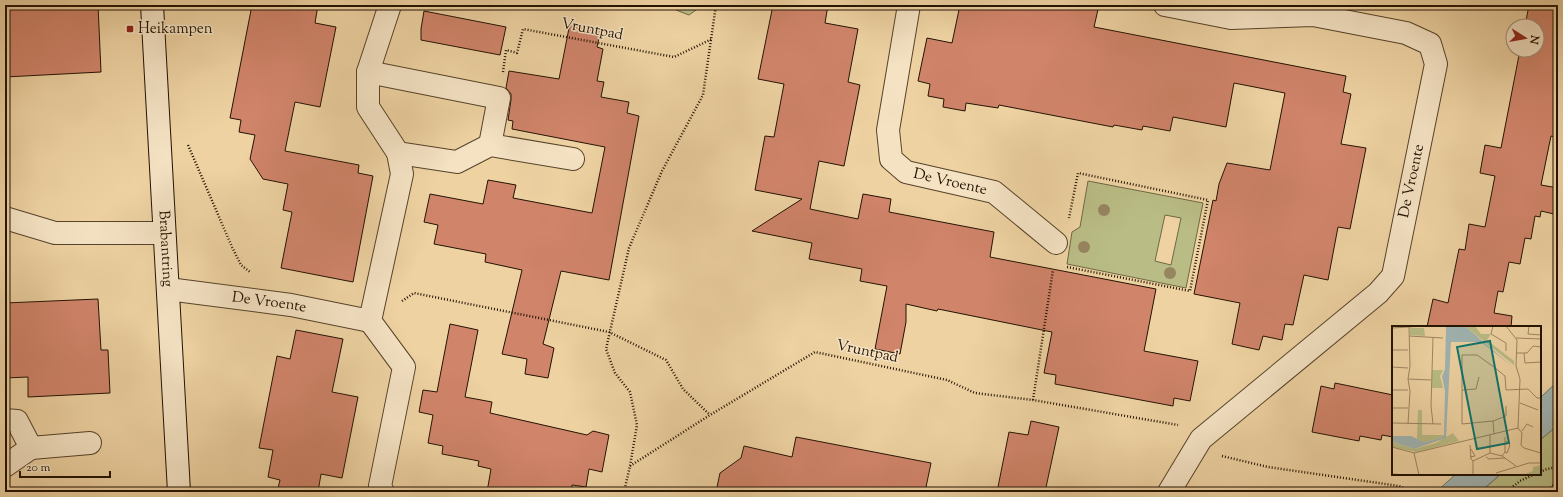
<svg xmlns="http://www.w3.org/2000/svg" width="1563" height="497" font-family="'Sorts Mill Goudy',serif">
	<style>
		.green { fill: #b9bc85; stroke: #6e6844; fill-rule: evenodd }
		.water { fill: #a0b4b2; stroke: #6e746c }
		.building { fill: #d0846a; stroke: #231302 }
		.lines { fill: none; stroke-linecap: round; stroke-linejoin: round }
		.street-casing { stroke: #56432a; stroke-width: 24 }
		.secondary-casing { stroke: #231302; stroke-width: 24 }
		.path { stroke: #231302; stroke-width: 2.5; stroke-dasharray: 1 2; stroke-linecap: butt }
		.street { stroke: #f4e2c3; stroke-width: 22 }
		.secondary { stroke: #f4e2c3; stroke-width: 22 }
		.tree { fill: #97855f }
		.poi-dot { fill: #8f2418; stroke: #f4e2c3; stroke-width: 1.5 }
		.labels { text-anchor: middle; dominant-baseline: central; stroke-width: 3; stroke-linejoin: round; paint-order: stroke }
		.poi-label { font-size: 15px; fill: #231302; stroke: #f4e2c3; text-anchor: start }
		.street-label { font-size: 15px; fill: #231302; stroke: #f4e2c3 }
		.inset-road { fill: none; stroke: #9d8662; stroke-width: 1 }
		.view { fill: #0f766e; fill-opacity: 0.15; stroke: #0f766e; stroke-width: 2 }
		.inset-edge { fill: none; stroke: #231302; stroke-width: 2 }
	</style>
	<rect width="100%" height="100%" fill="#eed2a2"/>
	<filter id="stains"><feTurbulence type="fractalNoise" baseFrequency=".005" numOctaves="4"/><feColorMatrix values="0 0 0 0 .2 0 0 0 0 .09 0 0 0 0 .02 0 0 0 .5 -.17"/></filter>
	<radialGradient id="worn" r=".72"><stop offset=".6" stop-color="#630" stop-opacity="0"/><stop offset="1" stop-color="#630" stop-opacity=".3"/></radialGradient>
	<!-- green -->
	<path class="green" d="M 674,5 L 703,5 L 689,15 L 676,10 Z
		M 1088,181 L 1203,203 L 1186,288 L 1067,264 L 1072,232 L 1080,227 ZM 1165,215 L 1181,218 L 1171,265 L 1155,261 Z
		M 1558,425 L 1558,481 L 1546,492 L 1480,492 L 1501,474 L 1540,474 L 1540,440 Z"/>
	<!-- water -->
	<path class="water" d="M 1558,381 L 1558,425 L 1540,440 L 1540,398 Z
		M 1456,474 L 1501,474 L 1480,492 L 1436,492 Z"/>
	<!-- building -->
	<path class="building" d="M 5,5 L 98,5 L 101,72 L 5,77 Z
		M 252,5 L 318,5 L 315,23 L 336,27 L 320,107 L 295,102 L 285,151 L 359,165 L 358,173 L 373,176 L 353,282 L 281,268 L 292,212 L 283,210 L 288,184 L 263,179 L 250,159 L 255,135 L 239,132 L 241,120 L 230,118 Z
		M 773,5 L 828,5 L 825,23 L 858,29 L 848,82 L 860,85 L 844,166 L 819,161 L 810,209 L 858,219 L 863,194 L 891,199 L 889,212 L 994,232 L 990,257 L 1156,289 L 1144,351 L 1198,361 L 1190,401 L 1174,398 L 1173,406 L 1055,384 L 1056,375 L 1044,373 L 1052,332 L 938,309 L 937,311 L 906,304 L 906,322 L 900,354 L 875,349 L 887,286 L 860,281 L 862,269 L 809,259 L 812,243 L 752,231 L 802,199 L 755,190 L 765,136 L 774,137 L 784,84 L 758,79 Z
		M 960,5 L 1099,5 L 1094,27 L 1346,76 L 1343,92 L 1351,94 L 1341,144 L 1366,148 L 1350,229 L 1338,227 L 1328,280 L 1304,275 L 1293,325 L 1285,324 L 1282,340 L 1263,336 L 1259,350 L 1232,344 L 1240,303 L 1194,294 L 1213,200 L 1216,201 L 1219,184 L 1227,163 L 1270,170 L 1285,93 L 1234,83 L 1226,127 L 1173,117 L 1170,131 L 1143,126 L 1142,130 L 1114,125 L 1113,127 L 999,105 L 998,108 L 966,103 L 965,111 L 943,107 L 944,99 L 928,96 L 930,84 L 918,81 L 927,38 L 952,43 Z
		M 1529,5 L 1558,5 L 1558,122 L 1555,137 L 1551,136 L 1541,185 L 1558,188 L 1558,197 L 1554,214 L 1541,211 L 1540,217 L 1535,216 L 1531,239 L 1525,238 L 1520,264 L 1509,262 L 1503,292 L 1498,291 L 1494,313 L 1512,316 L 1511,327 L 1427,327 L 1433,299 L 1448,303 L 1459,249 L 1465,250 L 1469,224 L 1485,227 L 1495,176 L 1480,173 L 1485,145 L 1501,148 L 1520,50 L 1537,50 L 1537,26 L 1525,26 Z
		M 424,11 L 506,27 L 500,55 L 421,40 L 421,29 Z
		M 570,23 L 601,29 L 597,47 L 603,49 L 597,81 L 604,82 L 601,97 L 629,102 L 627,113 L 639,116 L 609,280 L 561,271 L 543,344 L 554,348 L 548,378 L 525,374 L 527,359 L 502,354 L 522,270 L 485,262 L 486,254 L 434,244 L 438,225 L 424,222 L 430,194 L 483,204 L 488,180 L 516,185 L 513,198 L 592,213 L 605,147 L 512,129 L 513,121 L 508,120 L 511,100 L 511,94 L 506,88 L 509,71 L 559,79 Z
		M 98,299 L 101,350 L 108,350 L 110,393 L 28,397 L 28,377 L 5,378 L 5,303 Z
		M 450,324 L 478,330 L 465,397 L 492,402 L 490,413 L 587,435 L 593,431 L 609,435 L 602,472 L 589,469 L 586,487 L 572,485 L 571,492 L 487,492 L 491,469 L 478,466 L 479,461 L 442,454 L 443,446 L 428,443 L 433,415 L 419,412 L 423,390 L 437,392 Z
		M 296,330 L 343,339 L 332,392 L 358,397 L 342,478 L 321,474 L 318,492 L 277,492 L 280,480 L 268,477 L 273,450 L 259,448 L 277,356 L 290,359 Z
		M 1335,383 L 1393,395 L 1393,437 L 1382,435 L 1381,440 L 1360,436 L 1359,441 L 1312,432 L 1321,386 L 1334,389 Z
		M 1031,421 L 1059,427 L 1045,492 L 997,492 L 1009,432 L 1028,435 Z
		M 796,437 L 931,463 L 925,492 L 716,492 L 720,473 L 741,458 L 744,446 L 792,457 Z"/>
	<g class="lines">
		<defs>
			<g id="street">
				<path id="s1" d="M 909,5 L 888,130 L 891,159 L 906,172 L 994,192 L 1056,243"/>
				<path d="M 1165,5 L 1231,18 L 1313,15 L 1406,33 L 1430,44 L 1436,64 L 1393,276 L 1378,293 L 1201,439 L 1169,492"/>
				<path d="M 368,72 L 499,98 L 490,145"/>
				<path d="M 398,153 L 457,162 L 490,145 L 573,159"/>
				<path d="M 5,218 L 55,233 L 163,233"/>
				<path id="s2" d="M 168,289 L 291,305 L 370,321 L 402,174 L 398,153 L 368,107 L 368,72 L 390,5"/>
				<path d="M 370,321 L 404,367 L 380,486 L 383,492"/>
				<path d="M 5,420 L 17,421 L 31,448 L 90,443"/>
				<path d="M 5,466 L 31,448"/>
			</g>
			<g id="secondary">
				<path id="s3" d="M 152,5 L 179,492"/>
			</g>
		</defs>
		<!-- street casing -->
		<use href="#street" class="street-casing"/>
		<!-- secondary casing -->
		<use href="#secondary" class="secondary-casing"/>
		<!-- path -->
		<path class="path" d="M 503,72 L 506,50 L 517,53 L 523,29 L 674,57 L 712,39
			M 188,145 L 232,247 L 241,265 L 250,272
			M 1067,267 L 1190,291 L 1208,200 L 1078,173 L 1069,218
			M 402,301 L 414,293 L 609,332 L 666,360 L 683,389 L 710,415
			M 1033,400 L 1053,270
			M 1222,456 L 1268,467 L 1399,486 L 1414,492
			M 630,466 L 710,415 L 815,352 L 947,380 L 975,393 L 1033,400 L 1178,425
			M 1540,472 L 1547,469 L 1558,467
			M 624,492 L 630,466 L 637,425 L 630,392 L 615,373 L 606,349 L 629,248 L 662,171 L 703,95 L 716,5
			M 1506,492 L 1520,481 L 1535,474
			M 1546,492 L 1558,481"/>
		<!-- street -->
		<use href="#street" class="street"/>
		<!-- secondary -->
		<use href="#secondary" class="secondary"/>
	</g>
	<!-- trees -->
	<g class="tree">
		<circle cx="1104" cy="210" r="6"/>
		<circle cx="1084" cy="247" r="6"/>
		<circle cx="1170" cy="273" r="6"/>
	</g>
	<!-- markers -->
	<rect class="poi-dot" x="126" y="25" width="8" height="8" rx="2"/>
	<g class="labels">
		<!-- poi labels -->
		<g class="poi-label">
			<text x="138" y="29">Heikampen</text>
		</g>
		<!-- street labels -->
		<g class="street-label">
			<text transform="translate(592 30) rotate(11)">Vruntpad</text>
			<text transform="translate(1412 181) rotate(-78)">De Vroente</text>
			<text stroke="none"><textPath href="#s1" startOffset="221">De Vroente</textPath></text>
			<text stroke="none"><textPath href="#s3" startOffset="244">Brabantring</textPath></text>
			<text stroke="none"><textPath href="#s2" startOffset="102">De Vroente</textPath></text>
			<text transform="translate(867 352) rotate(12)">Vruntpad</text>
		</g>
	</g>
	<!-- overview -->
	<g transform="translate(1392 326)">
		<rect width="149" height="149" fill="#eed2a2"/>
		<path d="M 83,0 L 89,8 L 99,8 L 95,14 L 122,35 L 122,39 L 74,1 ZM 18,2 L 32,2 L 33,10 L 18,9 ZM 40,44 L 51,44 L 48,50 L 51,62 L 40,62 ZM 26,84 L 30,84 L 30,109 L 52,109 L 49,112 L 32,116 L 25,113 ZM 61,107 L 67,115 L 24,126 L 0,121 L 0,116 L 22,123 L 44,117 ZM 149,139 L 149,149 L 131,149 L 141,145 L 141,141 Z" fill="#b9bc85"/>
		<path d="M 54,1 L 74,1 L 121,41 L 89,16 L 59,16 L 54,112 L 22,123 L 1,116 L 0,110 L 19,110 L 32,116 L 49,112 L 52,109 L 53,65 L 50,50 L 53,43 Z" fill="#a0b4b2"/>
		<path class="inset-road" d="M 101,0 L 99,8 L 114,17 L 114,25M 137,0 L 136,8 L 149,9M 0,2 L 32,0M 17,10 L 51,12M 41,12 L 39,80 L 41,98M 124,12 L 149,13M 0,24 L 16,24M 125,27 L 135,27 L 141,20 L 149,21M 132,27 L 133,37 L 149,36M 0,41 L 16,42M 16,53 L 18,40 L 17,1M 0,64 L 16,64M 70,64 L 84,63 L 87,51M 128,77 L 146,84M 0,82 L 16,82M 101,95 L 114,90 L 114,80M 0,97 L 49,98M 16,98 L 18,65 L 16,53 L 39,54M 126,102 L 130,107 L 129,119 L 132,122 L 149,127M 130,105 L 135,98 L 141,101M 102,108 L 101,95 L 70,98 L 70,29 L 85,29 L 102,41 L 113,50 L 114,64 L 136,63 L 145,72 L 149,72M 78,119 L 79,133 L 81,135M 0,121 L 22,127 L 126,102 L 128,53 L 124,40 L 125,14 L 114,0M 113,126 L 115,127 L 118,119 L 114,115M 22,127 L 27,149M 98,127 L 110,130 L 124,140M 110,130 L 113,126 L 113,111M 78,131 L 83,130 L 79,123M 94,131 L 97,133 L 113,132M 104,147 L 137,137 L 149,137M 0,148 L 16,149M 81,149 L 81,135 L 98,127 L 98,109"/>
		<path class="view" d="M 98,15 L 117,117 L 85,123 L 65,21 Z"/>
		<rect width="149" height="149" class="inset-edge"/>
	</g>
	<!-- margin -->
	<rect width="1563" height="497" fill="none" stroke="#eed2a2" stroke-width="20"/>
	<rect x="6" y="6" width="1551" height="485" fill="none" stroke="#231302" stroke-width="2"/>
	<rect x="10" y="10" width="1543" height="477" fill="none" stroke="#231302"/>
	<!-- north arrow -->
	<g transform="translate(1525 38) rotate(101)"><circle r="19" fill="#f4e2c3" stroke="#a08f76"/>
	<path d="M0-3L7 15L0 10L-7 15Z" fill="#8f2418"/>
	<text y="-6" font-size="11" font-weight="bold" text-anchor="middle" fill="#231302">N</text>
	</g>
	<!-- scale -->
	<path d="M20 471v6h90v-6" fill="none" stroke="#231302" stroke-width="2"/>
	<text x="26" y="471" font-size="12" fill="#231302" stroke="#f4e2c3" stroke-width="3" paint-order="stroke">20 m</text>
	<rect width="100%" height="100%" filter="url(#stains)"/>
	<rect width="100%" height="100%" fill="url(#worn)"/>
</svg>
